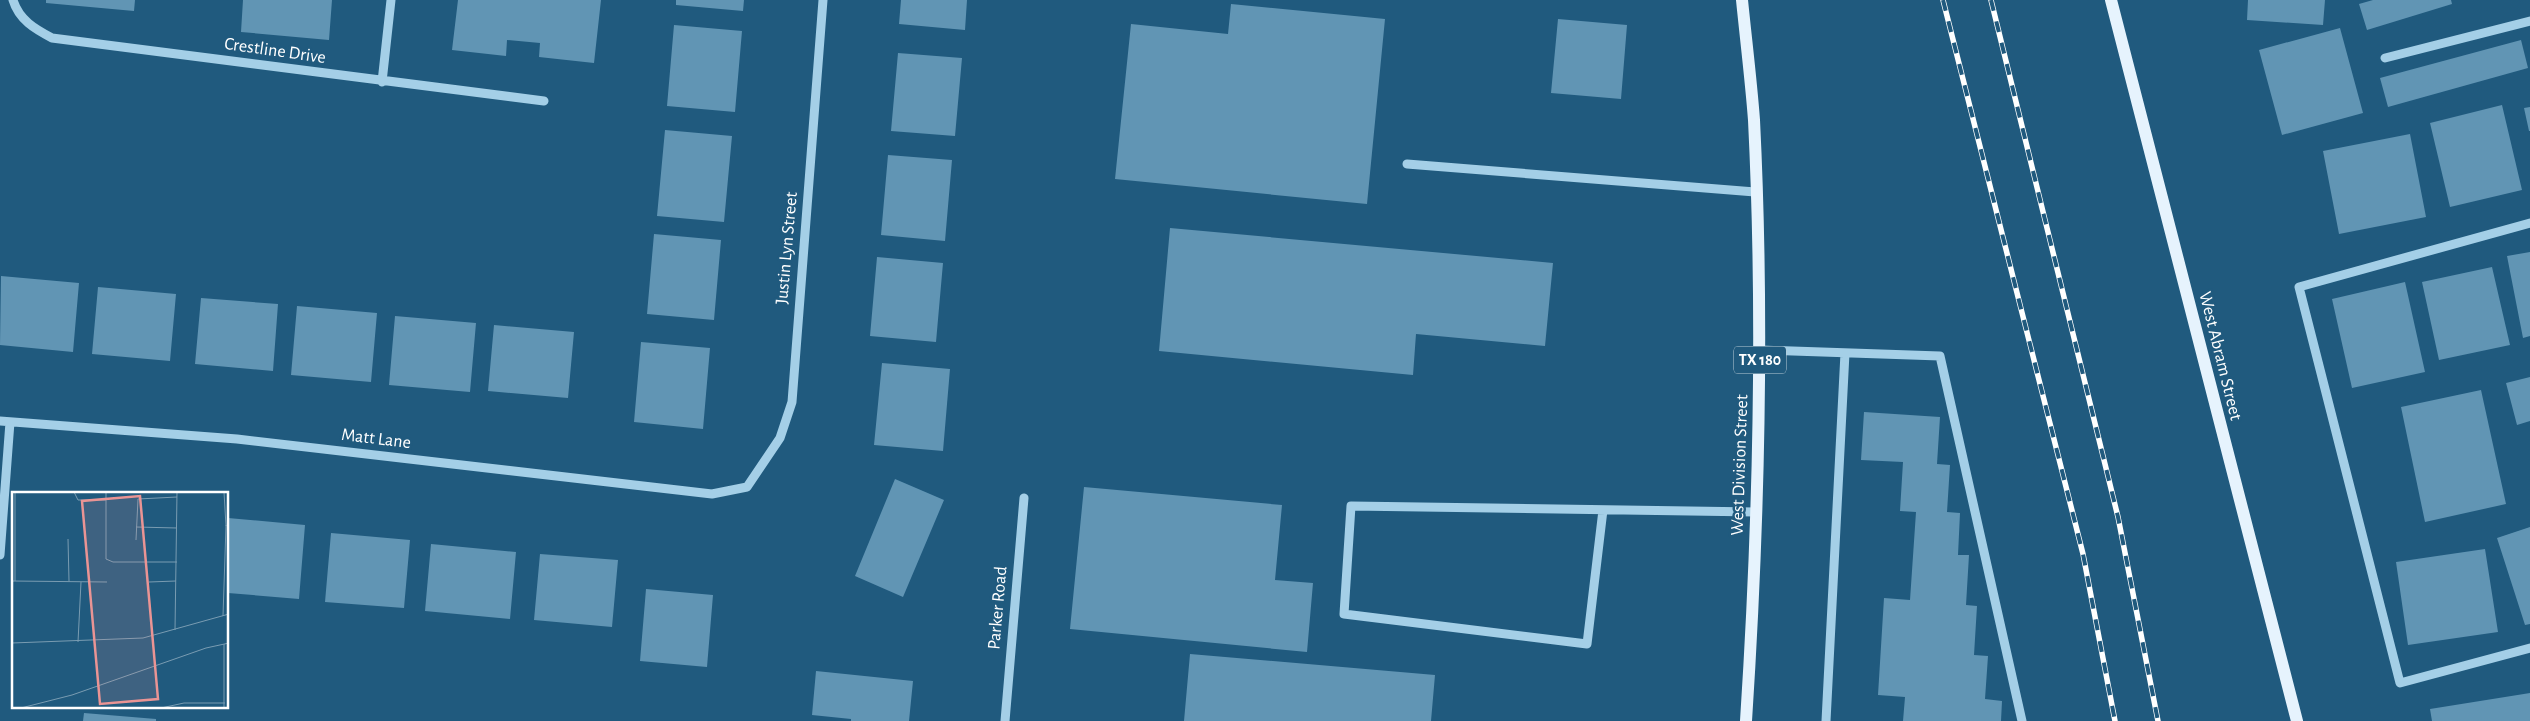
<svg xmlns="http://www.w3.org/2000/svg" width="2530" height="721" font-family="'Alegreya Sans',sans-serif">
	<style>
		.building { fill: #6195b4 }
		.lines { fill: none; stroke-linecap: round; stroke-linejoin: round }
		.minor { stroke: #a4cfe7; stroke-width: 9 }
		.major { stroke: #e6f3fd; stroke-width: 12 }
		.rail-casing { stroke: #fff; stroke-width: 5.5 }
		.rail { stroke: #205a7e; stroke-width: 4; stroke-dasharray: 11; stroke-linecap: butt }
		.labels { text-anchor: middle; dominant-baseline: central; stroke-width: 5; stroke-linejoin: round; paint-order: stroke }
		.shield { fill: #205a7e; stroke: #bcced8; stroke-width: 1 }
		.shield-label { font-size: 16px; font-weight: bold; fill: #fff }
		.street-label { font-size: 18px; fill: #fff; stroke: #205a7e }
		.inset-road { fill: none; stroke: #799cb2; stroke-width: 1 }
		.view { fill: #ea9494; fill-opacity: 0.15; stroke: #ea9494; stroke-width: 2.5 }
		.inset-edge { fill: none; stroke: #fff; stroke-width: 2.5 }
	</style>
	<rect width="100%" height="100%" fill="#205a7e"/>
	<!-- building -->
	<path class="building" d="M 46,0 L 135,0 L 134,11 L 46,3 Z
		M 243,0 L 332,0 L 329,40 L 241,32 Z
		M 458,0 L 601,0 L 594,63 L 539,57 L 540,43 L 507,40 L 506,56 L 452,50 Z
		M 676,0 L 744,0 L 743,11 L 676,5 Z
		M 901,0 L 967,0 L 965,30 L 899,24 Z
		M 2248,0 L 2325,0 L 2323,25 L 2247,20 Z
		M 2373,0 L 2451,0 L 2452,4 L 2367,30 L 2359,4 Z
		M 1231,4 L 1385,19 L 1367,204 L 1115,179 L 1131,24 L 1228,34 Z
		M 1558,19 L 1627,25 L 1621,99 L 1551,93 Z
		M 674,25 L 742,31 L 735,112 L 667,106 Z
		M 2340,28 L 2363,113 L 2282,135 L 2259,50 Z
		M 2521,40 L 2528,68 L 2388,107 L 2380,78 Z
		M 898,53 L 962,58 L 955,136 L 891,131 Z
		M 2502,105 L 2522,190 L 2450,207 L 2430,123 Z
		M 2530,107 L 2530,131 L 2529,131 L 2524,108 Z
		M 665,130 L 732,136 L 724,222 L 657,216 Z
		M 2410,134 L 2426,217 L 2339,234 L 2323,151 Z
		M 888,155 L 952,160 L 945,241 L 881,235 Z
		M 1170,228 L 1553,263 L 1545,346 L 1416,334 L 1413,375 L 1159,351 Z
		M 654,234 L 721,240 L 714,320 L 647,314 Z
		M 2530,252 L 2530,336 L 2523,338 L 2507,256 Z
		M 877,257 L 943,263 L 936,342 L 870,336 Z
		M 2492,267 L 2510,345 L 2439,360 L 2422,282 Z
		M 1,276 L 79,283 L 73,352 L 0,345 Z
		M 2405,282 L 2425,372 L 2352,388 L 2332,299 Z
		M 98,287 L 176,294 L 170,361 L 92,354 Z
		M 201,298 L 278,304 L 273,371 L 195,364 Z
		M 297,306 L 377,313 L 371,382 L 291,375 Z
		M 395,316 L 476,323 L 470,392 L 389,385 Z
		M 494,325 L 574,332 L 568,398 L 488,391 Z
		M 641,342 L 710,348 L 703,429 L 634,422 Z
		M 882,363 L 950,369 L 943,451 L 874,445 Z
		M 2530,377 L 2530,421 L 2517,425 L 2506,383 Z
		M 2481,390 L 2506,504 L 2425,522 L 2401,407 Z
		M 1864,412 L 1940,417 L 1937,464 L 1950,465 L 1947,512 L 1960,513 L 1958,555 L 1969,555 L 1966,605 L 1977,606 L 1974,655 L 1988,656 L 1985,699 L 2002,701 L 2001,721 L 1903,721 L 1905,697 L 1878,695 L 1884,598 L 1910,600 L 1916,512 L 1900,511 L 1903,462 L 1861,460 Z
		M 895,479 L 944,500 L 903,597 L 855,576 Z
		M 1084,487 L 1282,505 L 1275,580 L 1313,583 L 1307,652 L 1070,629 Z
		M 228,518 L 305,525 L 299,599 L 228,593 Z
		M 2530,527 L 2530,624 L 2525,625 L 2497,538 Z
		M 331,533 L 410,540 L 404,608 L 325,602 Z
		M 431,544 L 516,552 L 510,619 L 425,611 Z
		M 2485,549 L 2498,632 L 2408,645 L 2396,562 Z
		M 540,554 L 618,560 L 612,627 L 534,620 Z
		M 646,589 L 713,595 L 707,667 L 640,661 Z
		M 1190,654 L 1435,675 L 1431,721 L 1184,721 Z
		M 816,671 L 913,681 L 909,721 L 851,721 L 851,719 L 812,715 Z
		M 2530,693 L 2530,721 L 2432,721 L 2430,709 Z
		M 84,713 L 156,719 L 156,721 L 83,721 Z"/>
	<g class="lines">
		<!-- minor -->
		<path class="minor" d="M 13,0 C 19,20 35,29 52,38 L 544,101
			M 2385,58 L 2530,21
			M 382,82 L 391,0
			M 1407,164 L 1755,192
			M 2530,223 L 2299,287 L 2400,683 L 2530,648
			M 1761,350 L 1940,356 L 2022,721
			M 0,421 L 237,439 L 712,494 L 747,487 L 780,438 L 792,402 L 823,0
			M 1603,510 L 1587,644 L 1344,614 L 1351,506 L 1756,512
			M 0,555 L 10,422
			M 1005,721 L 1024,498
			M 1826,721 L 1845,353"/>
		<!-- major -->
		<path class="major" d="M 1742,0 C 1746,40 1751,80 1754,120 C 1764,321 1759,521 1746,721
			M 2111,0 L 2297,721"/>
		<defs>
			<path id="rail" d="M 1943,0 L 2083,554 L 2115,721
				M 1991,0 L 2118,517 L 2158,721"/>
		</defs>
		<!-- rail casing -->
		<use href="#rail" class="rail-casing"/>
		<!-- rail -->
		<use href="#rail" class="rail"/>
	</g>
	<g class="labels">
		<!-- shield labels -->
		<rect class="shield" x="1734" y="346.5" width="52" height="27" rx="4"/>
		<g class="shield-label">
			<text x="1760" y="360">TX 180</text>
		</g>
		<!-- street labels -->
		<g class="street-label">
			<text transform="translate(275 51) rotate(8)">Crestline Drive</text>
			<text transform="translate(787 248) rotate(-85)">Justin Lyn Street</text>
			<text transform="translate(2220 356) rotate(76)">West Abram Street</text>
			<text transform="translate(376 439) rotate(7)">Matt Lane</text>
			<text transform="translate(1740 465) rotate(-88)">West Division Street</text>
			<text transform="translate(998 608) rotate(-85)">Parker Road</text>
		</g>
	</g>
	<!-- overview -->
	<g transform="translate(12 492)">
		<rect width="216" height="216" fill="#205a7e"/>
		<path class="inset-road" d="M 62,0 L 66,8 L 94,8M 94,0 L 94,67 L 101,70 L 165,70M 212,0 L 214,34M 124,35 L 165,36M 56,47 L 57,89M 124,48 L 126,7 L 165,5M 0,89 L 95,90M 3,89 L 3,0M 137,90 L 164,89M 211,124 L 214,33M 163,138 L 165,0M 66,150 L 69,90M 0,151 L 131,146 L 217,122M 212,152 L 212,216M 9,216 L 60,203 L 194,156 L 217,151M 149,216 L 172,211 L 213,211"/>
		<path class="view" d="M 128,4 L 146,207 L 88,212 L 70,9 Z"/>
		<rect width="216" height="216" class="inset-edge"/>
	</g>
</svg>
